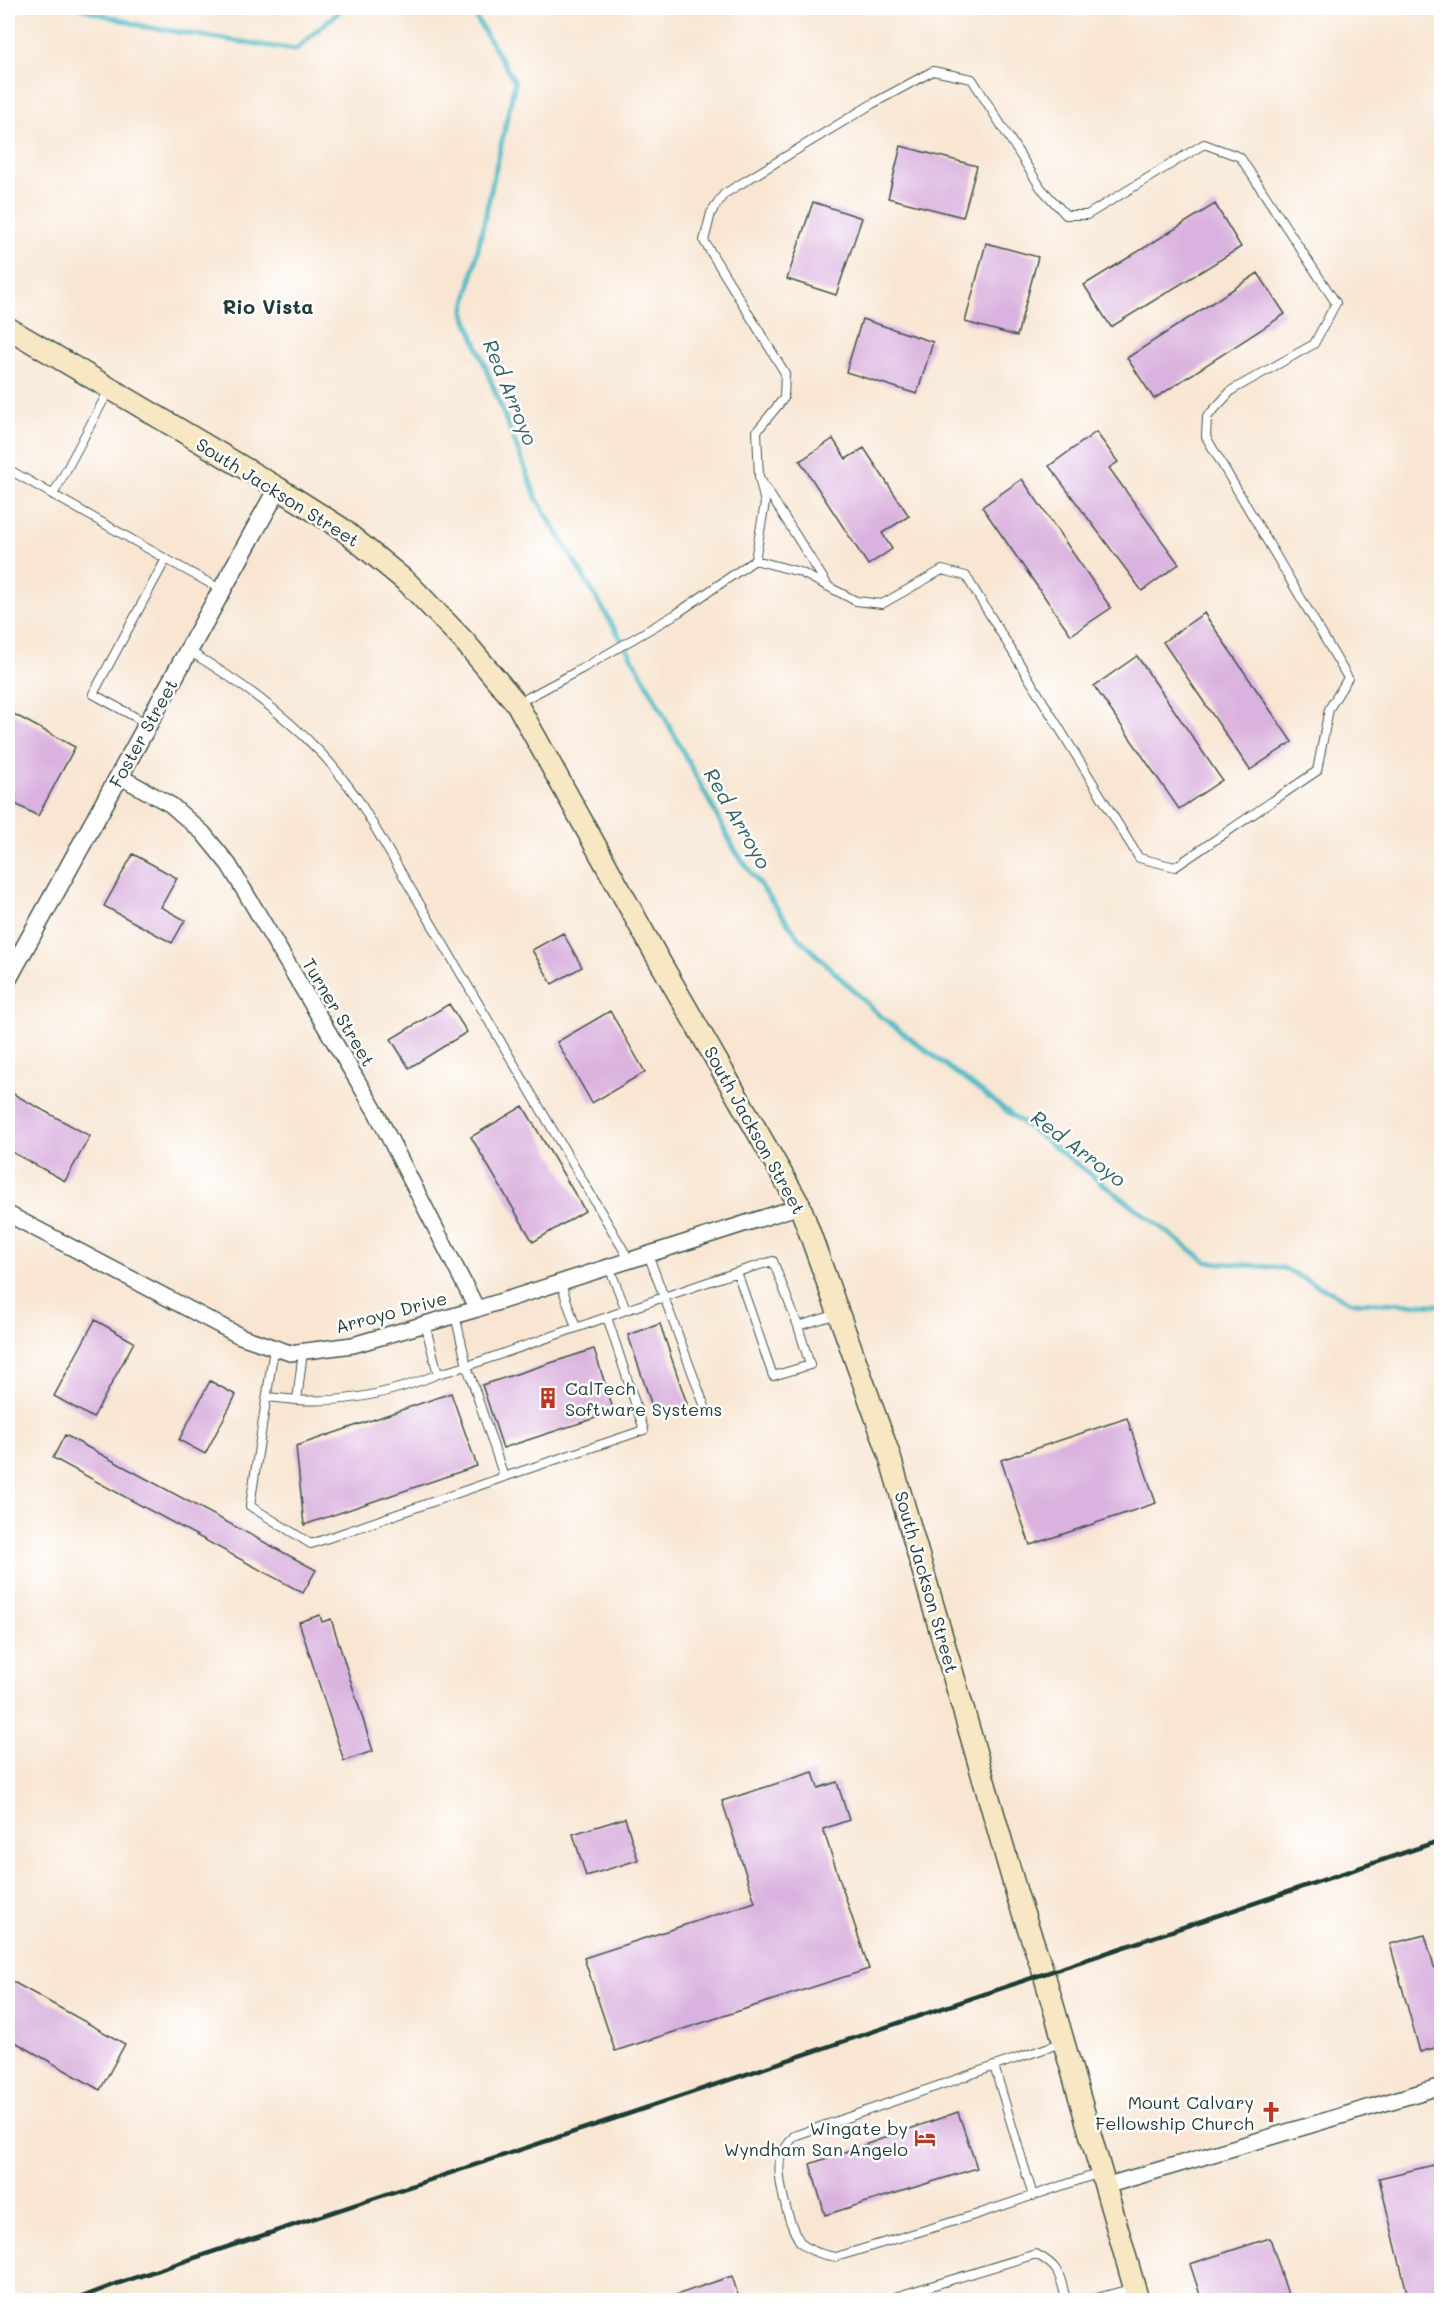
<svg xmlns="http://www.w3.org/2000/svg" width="1449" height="2308" font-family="Mali,sans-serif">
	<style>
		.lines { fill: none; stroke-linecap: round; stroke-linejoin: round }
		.stream { stroke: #4fbcc7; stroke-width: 5 }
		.building { fill: #dab2df }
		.service-casing { stroke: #40564c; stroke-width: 10 }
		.minor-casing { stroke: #40564c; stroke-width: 18 }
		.tertiary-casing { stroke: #40564c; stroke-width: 21 }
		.secondary-casing { stroke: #40564c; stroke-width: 24 }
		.service { stroke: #fff; stroke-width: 8 }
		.minor { stroke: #fff; stroke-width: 15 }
		.tertiary { stroke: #fff; stroke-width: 18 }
		.secondary { stroke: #f7e8c3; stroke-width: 21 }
		.rail { stroke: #1f3d34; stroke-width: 4.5 }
		.labels { text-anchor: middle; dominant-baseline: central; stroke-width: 5; stroke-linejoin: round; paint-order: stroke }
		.street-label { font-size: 18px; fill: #1f3d34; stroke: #fff }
		.poi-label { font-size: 18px; fill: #1f3d34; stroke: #fff; text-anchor: end }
		.neighbourhood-label { font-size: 20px; font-weight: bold; fill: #1f3d34; stroke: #fff }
		.water-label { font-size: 20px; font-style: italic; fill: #2d6360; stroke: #fff }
	</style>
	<rect width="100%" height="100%" fill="#fff"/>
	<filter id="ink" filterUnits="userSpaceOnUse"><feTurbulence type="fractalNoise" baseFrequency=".0167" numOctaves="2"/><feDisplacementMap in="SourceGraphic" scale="12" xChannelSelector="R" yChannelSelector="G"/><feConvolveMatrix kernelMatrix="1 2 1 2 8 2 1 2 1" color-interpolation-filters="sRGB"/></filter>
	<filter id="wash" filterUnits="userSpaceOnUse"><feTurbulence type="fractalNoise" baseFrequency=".008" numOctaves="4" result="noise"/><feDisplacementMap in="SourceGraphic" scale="24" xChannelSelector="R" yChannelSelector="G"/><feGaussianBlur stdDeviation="1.35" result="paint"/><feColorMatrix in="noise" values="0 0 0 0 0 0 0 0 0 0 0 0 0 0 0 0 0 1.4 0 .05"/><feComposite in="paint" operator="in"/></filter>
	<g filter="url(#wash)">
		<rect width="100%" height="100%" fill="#f8e6d2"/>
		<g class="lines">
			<!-- stream -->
			<path class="stream" d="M 79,8 L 146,27 L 295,50 L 343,8
				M 470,8 L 515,82 L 464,312 L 537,499 L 643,676 L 736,852 L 799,938 L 879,1015 L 1207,1262 L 1283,1268 L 1350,1302 L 1442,1305"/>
		</g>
		<g id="blocks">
			<!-- building -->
			<path class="building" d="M 901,146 L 977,166 L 963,217 L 888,198 Z
				M 813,202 L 862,218 L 836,295 L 787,279 Z
				M 1215,204 L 1241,247 L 1111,327 L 1084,285 Z
				M 986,243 L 1038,257 L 1017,336 L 965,322 Z
				M 1258,273 L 1285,314 L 1154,399 L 1127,358 Z
				M 862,319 L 933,342 L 917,394 L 846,372 Z
				M 1096,432 L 1118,462 L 1109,468 L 1179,564 L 1142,591 L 1049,466 Z
				M 833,439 L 846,459 L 864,448 L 909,516 L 882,533 L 892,549 L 868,565 L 800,461 Z
				M 1022,479 L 1111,608 L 1071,635 L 982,507 Z
				M 1204,613 L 1292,742 L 1250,770 L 1163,642 Z
				M 1137,656 L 1222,780 L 1179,809 L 1094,686 Z
				M 8,711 L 75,747 L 38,816 L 8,800 Z
				M 133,854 L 177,878 L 161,907 L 185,920 L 172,943 L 104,906 Z
				M 563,933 L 582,967 L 552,984 L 532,950 Z
				M 449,1004 L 467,1032 L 409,1068 L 391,1039 Z
				M 610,1011 L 645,1072 L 592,1103 L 557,1042 Z
				M 8,1091 L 90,1136 L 65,1181 L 8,1150 Z
				M 523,1106 L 585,1211 L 533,1242 L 471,1137 Z
				M 95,1320 L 134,1342 L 93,1418 L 54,1396 Z
				M 660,1324 L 687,1404 L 655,1415 L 628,1335 Z
				M 594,1349 L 614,1412 L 503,1448 L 482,1385 Z
				M 210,1381 L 236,1395 L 205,1454 L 179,1440 Z
				M 451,1393 L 477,1466 L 304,1525 L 296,1446 Z
				M 1127,1418 L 1156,1503 L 1030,1545 L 1001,1460 Z
				M 65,1435 L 316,1570 L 303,1593 L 53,1458 Z
				M 320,1615 L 322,1622 L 331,1619 L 373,1751 L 344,1761 L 299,1622 Z
				M 813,1772 L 818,1788 L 837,1782 L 849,1820 L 823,1829 L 869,1969 L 615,2051 L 584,1958 L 755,1902 L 722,1801 Z
				M 625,1818 L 638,1860 L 586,1876 L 573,1834 Z
				M 1425,1935 L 1442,1995 L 1442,2046 L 1420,2052 L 1390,1944 Z
				M 8,1979 L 125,2044 L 100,2090 L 8,2038 Z
				M 958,2112 L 977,2168 L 825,2215 L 810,2164 Z
				M 1442,2163 L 1442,2301 L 1409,2301 L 1379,2178 Z
				M 1270,2238 L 1290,2301 L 1202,2301 L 1190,2264 Z
				M 732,2276 L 740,2301 L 667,2301 L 667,2298 Z"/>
		</g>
	</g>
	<g filter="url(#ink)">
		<use href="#blocks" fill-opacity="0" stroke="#40564c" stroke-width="1.5"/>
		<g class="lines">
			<defs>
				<path id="service" d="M 8,469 L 166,559
					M 762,482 L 828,586
					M 53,495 L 109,390
					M 189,651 C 237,680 281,711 320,752 C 334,766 346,783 358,799 L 630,1261
					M 518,703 L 585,667 L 676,614 L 755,560 L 800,572 L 856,601 L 882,604 L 942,570 L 966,576 L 1139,858 L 1175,867 L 1317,771 L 1329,709 L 1348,678 L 1206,437 L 1207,417 L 1232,390 L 1314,344 L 1336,303 L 1240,157 L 1204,144 L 1087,215 L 1066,215 L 1041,188 L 972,79 L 933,71 L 872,104 L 724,194 L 711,213 L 704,241 L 785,373 L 784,398 L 757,431 L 759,477 L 765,503 L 755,560
					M 148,724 L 93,694 L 166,559 L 222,590
					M 648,1254 L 705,1407
					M 609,1267 L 626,1310 L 737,1272
					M 561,1284 L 576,1328
					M 607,1317 L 467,1366 L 504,1477 L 644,1430 L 607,1317 L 626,1310
					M 798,1326 L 773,1261 L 737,1272 L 773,1376 L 810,1365 L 798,1326 L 838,1314
					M 274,1348 L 250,1506 L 311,1544 L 504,1477
					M 303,1351 L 297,1400 C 346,1403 393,1393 438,1374 L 425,1324
					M 438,1374 L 467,1366 L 455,1315
					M 267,1397 L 297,1400
					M 1061,2043 L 794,2136 C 790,2142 784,2148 781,2155 C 775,2174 788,2223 799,2240 C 806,2251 824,2255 836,2257 L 978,2214 L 1100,2173
					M 994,2066 L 1033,2196
					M 885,2300 L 1036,2254 C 1060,2267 1060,2275 1066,2300
					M 1089,2300 L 1134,2288"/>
				<path id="minor" d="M 119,776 L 171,805 L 203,833 L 229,865 L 376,1112 L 477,1309
					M 8,1214 L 240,1336 L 290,1353 L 353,1345 L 477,1309 L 800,1206
					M 1105,2186 L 1442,2086"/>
				<path id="tertiary" d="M 8,978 L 278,488"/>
				<path id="secondary" d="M 8,328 L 278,488 L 341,528 L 408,583 L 464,641 L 517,704 L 656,955 L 800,1206 L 889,1454 L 1018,1898 L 1044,1974 L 1138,2300"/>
			</defs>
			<!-- service casing -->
			<use href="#service" class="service-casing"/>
			<!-- minor casing -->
			<use href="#minor" class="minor-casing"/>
			<!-- tertiary casing -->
			<use href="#tertiary" class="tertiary-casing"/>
			<!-- secondary casing -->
			<use href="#secondary" class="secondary-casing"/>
			<!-- service -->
			<use href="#service" class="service"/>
			<!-- minor -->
			<use href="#minor" class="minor"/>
			<!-- tertiary -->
			<use href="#tertiary" class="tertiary"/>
			<!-- secondary -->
			<use href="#secondary" class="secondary"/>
			<!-- rail -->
			<path class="rail" d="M 74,2300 L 116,2284 L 619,2117 L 1442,1840"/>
		</g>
	</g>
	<!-- icons -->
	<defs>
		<symbol id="building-bare" viewBox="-9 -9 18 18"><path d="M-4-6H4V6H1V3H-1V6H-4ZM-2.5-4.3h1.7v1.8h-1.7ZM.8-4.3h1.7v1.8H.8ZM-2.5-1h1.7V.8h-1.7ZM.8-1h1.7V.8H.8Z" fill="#c8321e" stroke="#fff" stroke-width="2.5" paint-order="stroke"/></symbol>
		<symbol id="church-bare" viewBox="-9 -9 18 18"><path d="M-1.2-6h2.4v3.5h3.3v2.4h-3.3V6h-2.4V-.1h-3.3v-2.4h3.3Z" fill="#c8321e" stroke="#fff" stroke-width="2.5" paint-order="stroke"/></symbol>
		<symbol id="hotel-bare" viewBox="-9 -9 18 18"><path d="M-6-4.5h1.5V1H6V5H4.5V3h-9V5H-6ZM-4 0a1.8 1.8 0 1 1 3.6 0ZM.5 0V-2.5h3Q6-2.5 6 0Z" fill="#c8321e" stroke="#fff" stroke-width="2.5" paint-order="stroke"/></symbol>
	</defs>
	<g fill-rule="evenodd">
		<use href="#building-bare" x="533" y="1383" width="30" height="30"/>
		<use href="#church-bare" x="1256" y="2097" width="30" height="30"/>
		<use href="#hotel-bare" x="910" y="2123" width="30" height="30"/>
	</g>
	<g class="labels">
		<!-- street labels -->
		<g class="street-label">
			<text transform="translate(278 492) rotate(32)">South Jackson Street</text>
			<text transform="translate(143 733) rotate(-61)">Foster Street</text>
			<text transform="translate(339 1012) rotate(59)">Turner Street</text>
			<text transform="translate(755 1130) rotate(61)">South Jackson Street</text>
			<text transform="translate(391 1312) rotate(-15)">Arroyo Drive</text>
			<text transform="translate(927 1582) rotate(74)">South Jackson Street</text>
		</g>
		<!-- poi labels -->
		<g class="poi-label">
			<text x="565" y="1388" text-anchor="start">CalTech<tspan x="565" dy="21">Software Systems</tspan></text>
			<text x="1254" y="2102">Mount Calvary<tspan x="1254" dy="21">Fellowship Church</tspan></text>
			<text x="908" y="2128">Wingate by<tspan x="908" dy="21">Wyndham San Angelo</tspan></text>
		</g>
		<!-- neighbourhood labels -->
		<g class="neighbourhood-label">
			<text x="268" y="306">Rio Vista</text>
		</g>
		<!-- water labels -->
		<g class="water-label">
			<text transform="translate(511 392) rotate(68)">Red Arroyo</text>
			<text transform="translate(738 818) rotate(60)">Red Arroyo</text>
			<text transform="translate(1079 1148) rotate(37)">Red Arroyo</text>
		</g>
	</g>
	<!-- margin -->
	<rect width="1449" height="2308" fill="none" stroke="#fff" stroke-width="30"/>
</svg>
